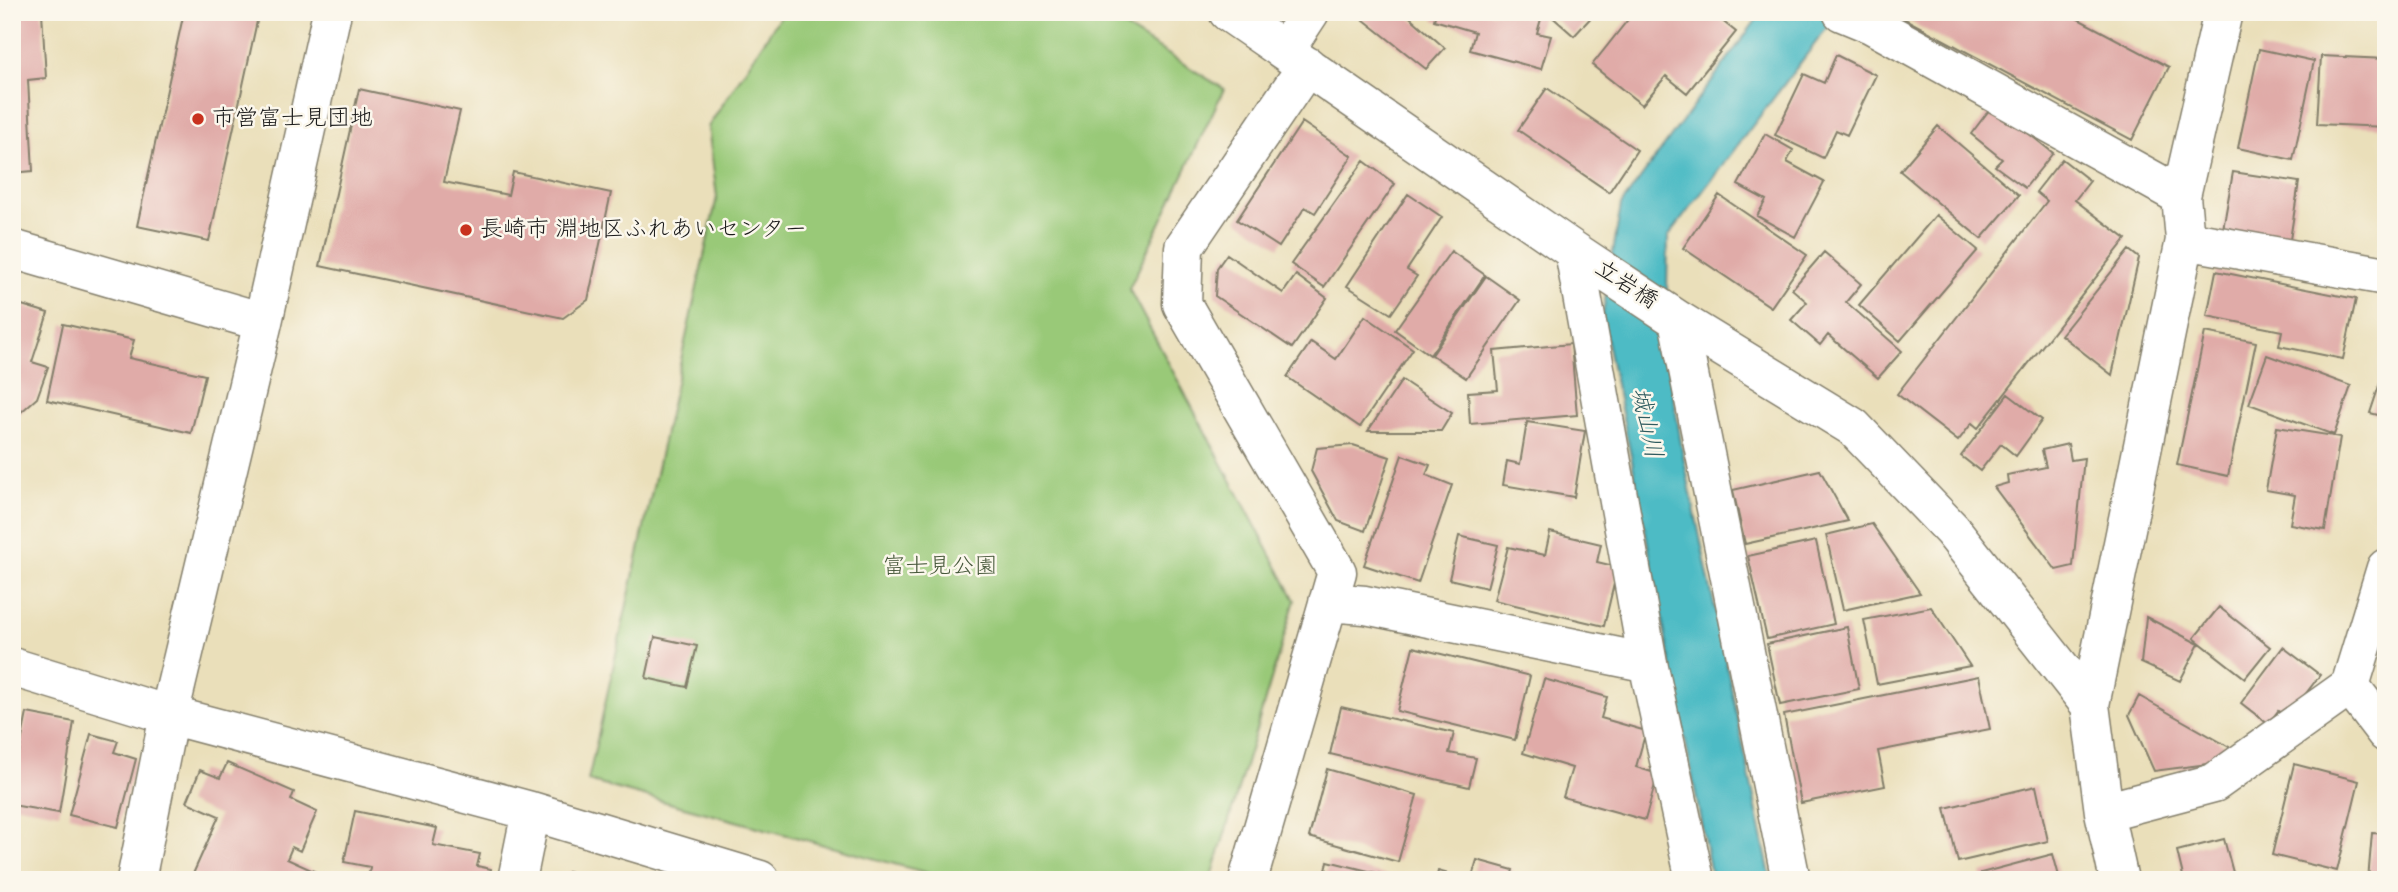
<svg xmlns="http://www.w3.org/2000/svg" width="2398" height="892" font-family="Mynerve,'Klee One',sans-serif">
	<style>
		.green { fill: #99c978; stroke: #5a724a; stroke-width: 2 }
		.water { fill: #4dbbc5; stroke: #346c70; stroke-width: 2 }
		.building { fill: #e0aba8 }
		.lines { fill: none; stroke-linecap: round; stroke-linejoin: round }
		.minor-casing { stroke: #837e6b; stroke-width: 41 }
		.minor { stroke: #fff; stroke-width: 38 }
		.poi-dot { fill: #c8321e; stroke: #fbf7ec; stroke-width: 2.5 }
		.labels { text-anchor: middle; dominant-baseline: central; stroke-width: 5; stroke-linejoin: round; paint-order: stroke }
		.poi-label { font-size: 23px; fill: #1c1c1c; stroke: #fbf7ec; text-anchor: start }
		.street-label { font-size: 23px; fill: #1c1c1c; stroke: #fbf7ec }
		.park-label { font-size: 23px; fill: #48593c; stroke: #fbf7ec }
		.water-label { font-size: 24px; font-style: italic; fill: #305c60; stroke: #fbf7ec }
	</style>
	<rect width="100%" height="100%" fill="#fbf7ec"/>
	<filter id="ink" filterUnits="userSpaceOnUse"><feTurbulence type="fractalNoise" baseFrequency=".0143" numOctaves="2"/><feDisplacementMap in="SourceGraphic" scale="14" xChannelSelector="R" yChannelSelector="G"/><feConvolveMatrix kernelMatrix="1 2 1 2 8 2 1 2 1" color-interpolation-filters="sRGB"/></filter>
	<filter id="wash" filterUnits="userSpaceOnUse"><feTurbulence type="fractalNoise" baseFrequency=".00686" numOctaves="4" result="noise"/><feDisplacementMap in="SourceGraphic" scale="28" xChannelSelector="R" yChannelSelector="G"/><feGaussianBlur stdDeviation="1.57" result="paint"/><feColorMatrix in="noise" values="0 0 0 0 0 0 0 0 0 0 0 0 0 0 0 0 0 1.4 0 .05"/><feComposite in="paint" operator="in"/></filter>
	<g filter="url(#wash)">
		<rect width="100%" height="100%" fill="#eadfba"/>
		<!-- green -->
		<path class="green" d="M 783,12 L 1100,12 L 1224,89 L 1129,289 L 1295,600 L 1211,880 L 953,880 L 588,781 L 717,197 L 708,127 Z"/>
		<!-- water -->
		<path class="water" d="M 1762,12 L 1839,12 L 1668,237 L 1666,346 L 1682,450 L 1771,880 L 1712,880 L 1632,461 L 1602,318 L 1621,205 Z"/>
		<g id="blocks">
			<!-- building -->
			<path class="building" d="M 12,12 L 42,12 L 46,78 L 28,80 L 33,171 L 12,173 Z
				M 184,12 L 259,12 L 209,241 L 137,226 Z
				M 1354,12 L 1404,12 L 1445,48 L 1426,69 Z
				M 1436,12 L 1543,12 L 1537,33 L 1551,36 L 1541,69 L 1470,50 L 1475,32 L 1434,20 Z
				M 1550,12 L 1596,12 L 1574,36 L 1549,14 Z
				M 1634,12 L 1711,12 L 1736,32 L 1687,93 L 1666,76 L 1642,105 L 1592,65 Z
				M 1906,12 L 2065,12 L 2169,67 L 2132,140 L 1903,18 Z
				M 2259,49 L 2314,61 L 2293,160 L 2238,148 Z
				M 1836,55 L 1876,75 L 1847,135 L 1836,130 L 1823,158 L 1775,135 L 1804,74 L 1824,83 Z
				M 2321,56 L 2386,59 L 2386,127 L 2317,124 Z
				M 1547,88 L 1637,150 L 1609,192 L 1518,130 Z
				M 359,89 L 460,111 L 444,182 L 508,195 L 513,172 L 611,193 L 588,300 L 563,318 L 320,266 Z
				M 1993,105 L 2053,153 L 2025,188 L 1995,166 L 2002,159 L 1971,134 Z
				M 1302,122 L 1352,156 L 1315,213 L 1305,207 L 1279,247 L 1237,220 Z
				M 1938,126 L 2019,195 L 1981,239 L 1900,171 Z
				M 1765,134 L 1793,150 L 1787,162 L 1824,182 L 1795,237 L 1757,216 L 1766,200 L 1738,185 Z
				M 2062,159 L 2090,181 L 2075,200 L 2126,239 L 1978,428 L 1972,423 L 1958,441 L 1897,394 L 2047,201 L 2036,192 Z
				M 1364,161 L 1395,184 L 1324,287 L 1291,264 Z
				M 2233,172 L 2299,182 L 2289,246 L 2222,235 Z
				M 1408,194 L 1442,217 L 1407,270 L 1417,276 L 1391,314 L 1347,286 Z
				M 1719,195 L 1807,255 L 1771,307 L 1683,248 Z
				M 1936,215 L 1978,250 L 1900,341 L 1859,305 Z
				M 2129,250 L 2139,258 L 2112,375 L 2061,335 Z
				M 1451,251 L 1485,275 L 1430,355 L 1395,330 Z
				M 1824,252 L 1861,284 L 1846,302 L 1902,351 L 1878,378 L 1828,335 L 1820,345 L 1791,320 L 1807,302 L 1792,289 Z
				M 1227,254 L 1283,293 L 1296,275 L 1327,298 L 1292,348 L 1215,296 L 1217,268 Z
				M 2216,271 L 2356,299 L 2343,359 L 2279,346 L 2282,331 L 2207,316 Z
				M 1486,276 L 1520,300 L 1466,378 L 1432,355 Z
				M 12,302 L 48,313 L 32,362 L 48,367 L 37,398 L 12,420 Z
				M 1365,316 L 1413,349 L 1360,427 L 1287,377 L 1311,342 L 1336,359 Z
				M 63,324 L 134,340 L 129,358 L 205,375 L 191,433 L 47,400 Z
				M 2205,332 L 2256,342 L 2228,476 L 2177,465 Z
				M 1571,344 L 1577,415 L 1470,424 L 1468,392 L 1498,390 L 1494,351 Z
				M 2267,355 L 2351,386 L 2334,435 L 2249,404 Z
				M 2385,368 L 2386,368 L 2386,417 L 2370,413 Z
				M 1402,380 L 1452,413 L 1441,431 L 1368,431 Z
				M 2008,394 L 2042,420 L 2016,456 L 2001,444 L 1980,471 L 1961,456 Z
				M 1527,422 L 1585,431 L 1574,497 L 1503,485 L 1507,461 L 1520,464 Z
				M 2277,427 L 2340,437 L 2325,530 L 2290,524 L 2295,495 L 2266,490 Z
				M 2068,444 L 2071,460 L 2084,458 L 2073,566 L 2056,570 L 1994,487 L 2008,483 L 2007,475 L 2046,467 L 2042,450 Z
				M 1353,445 L 1390,457 L 1365,531 L 1338,521 L 1311,471 L 1317,448 Z
				M 1402,455 L 1430,465 L 1426,475 L 1452,485 L 1418,583 L 1364,565 Z
				M 1820,470 L 1848,521 L 1745,544 L 1733,490 Z
				M 1872,524 L 1920,593 L 1843,610 L 1826,535 Z
				M 1550,532 L 1601,544 L 1597,562 L 1618,567 L 1604,626 L 1494,600 L 1508,547 L 1545,555 Z
				M 1459,536 L 1498,545 L 1487,588 L 1449,579 Z
				M 1816,541 L 1834,624 L 1767,639 L 1748,556 Z
				M 1931,607 L 1970,666 L 1877,684 L 1864,620 Z
				M 2219,607 L 2270,647 L 2245,678 L 2194,638 Z
				M 2146,617 L 2199,644 L 2180,681 L 2141,663 Z
				M 1847,627 L 1859,689 L 1780,705 L 1767,644 Z
				M 655,637 L 697,646 L 687,687 L 646,678 Z
				M 1413,647 L 1530,676 L 1515,740 L 1397,711 Z
				M 2283,647 L 2320,675 L 2287,718 L 2278,711 L 2268,724 L 2241,703 Z
				M 1979,676 L 1990,729 L 1878,751 L 1885,786 L 1801,803 L 1784,715 Z
				M 1544,679 L 1607,697 L 1601,718 L 1646,731 L 1636,767 L 1658,774 L 1645,820 L 1563,797 L 1572,768 L 1523,753 Z
				M 2139,696 L 2236,751 L 2231,761 L 2154,771 L 2129,715 Z
				M 1341,707 L 1454,733 L 1449,753 L 1476,758 L 1469,787 L 1330,754 Z
				M 27,713 L 74,722 L 59,813 L 12,805 L 12,751 L 19,753 Z
				M 91,734 L 118,741 L 114,752 L 136,759 L 118,827 L 69,815 Z
				M 227,763 L 294,792 L 291,800 L 317,812 L 300,851 L 292,847 L 287,859 L 318,873 L 315,880 L 208,880 L 193,874 L 219,816 L 187,802 L 200,770 L 220,778 Z
				M 2294,764 L 2359,781 L 2337,871 L 2272,855 Z
				M 1327,769 L 1417,795 L 1398,862 L 1309,837 Z
				M 2036,786 L 2048,841 L 1958,862 L 1945,808 Z
				M 355,811 L 437,828 L 433,845 L 480,854 L 477,866 L 491,869 L 489,880 L 368,880 L 370,867 L 344,862 Z
				M 2372,833 L 2386,834 L 2386,880 L 2368,880 Z
				M 2224,839 L 2235,880 L 2184,880 L 2177,851 Z
				M 2053,854 L 2060,880 L 1983,880 L 1981,873 Z
				M 1477,860 L 1513,870 L 1510,880 L 1471,880 Z
				M 1328,861 L 1401,879 L 1401,880 L 1324,880 Z
				M 1438,871 L 1466,879 L 1466,880 L 1436,880 Z
				M 568,872 L 596,879 L 596,880 L 566,880 Z"/>
		</g>
	</g>
	<g filter="url(#ink)">
		<use href="#blocks" fill-opacity="0" stroke="#837e6b" stroke-width="2"/>
		<g class="lines">
			<defs>
				<path id="minor" d="M 1228,12 L 1574,251 L 1678,320 L 1853,427 L 1952,530 L 2090,705 L 2104,812 L 2119,880
					M 1842,12 L 1871,24 L 2181,196
					M 1285,50 L 1310,12
					M 2185,240 L 2386,276
					M 12,249 L 263,322
					M 1574,251 L 1648,663 L 1695,880
					M 1678,320 L 1791,880
					M 1328,602 L 1365,605 L 1648,663
					M 12,667 L 169,715 L 531,811 L 760,880
					M 2350,686 L 2386,733
					M 2090,705 L 2185,240 L 2181,196 L 2223,12
					M 2104,812 L 2214,783 L 2350,686 L 2386,568
					M 136,880 L 169,715 L 263,322 L 332,12
					M 517,880 L 531,811
					M 1248,880 L 1337,572 L 1182,304 L 1184,247 L 1307,66"/>
			</defs>
			<!-- minor casing -->
			<use href="#minor" class="minor-casing"/>
			<!-- minor -->
			<use href="#minor" class="minor"/>
		</g>
	</g>
	<!-- markers -->
	<g class="poi-dot">
		<circle cx="198" cy="119" r="7"/>
		<circle cx="466" cy="230" r="7"/>
	</g>
	<g class="labels">
		<!-- poi labels -->
		<g class="poi-label">
			<text x="212" y="119">市営富士見団地</text>
			<text x="480" y="230">長崎市 淵地区ふれあいセンター</text>
		</g>
		<!-- street labels -->
		<g class="street-label">
			<text transform="translate(1626 285) rotate(33)">立岩橋</text>
		</g>
		<!-- park labels -->
		<g class="park-label">
			<text x="940" y="567">富士見公園</text>
		</g>
		<!-- water labels -->
		<g class="water-label">
			<text transform="translate(1646 423) rotate(78)">城山川</text>
		</g>
	</g>
	<!-- margin -->
	<rect width="2398" height="892" fill="none" stroke="#fbf7ec" stroke-width="42"/>
</svg>
